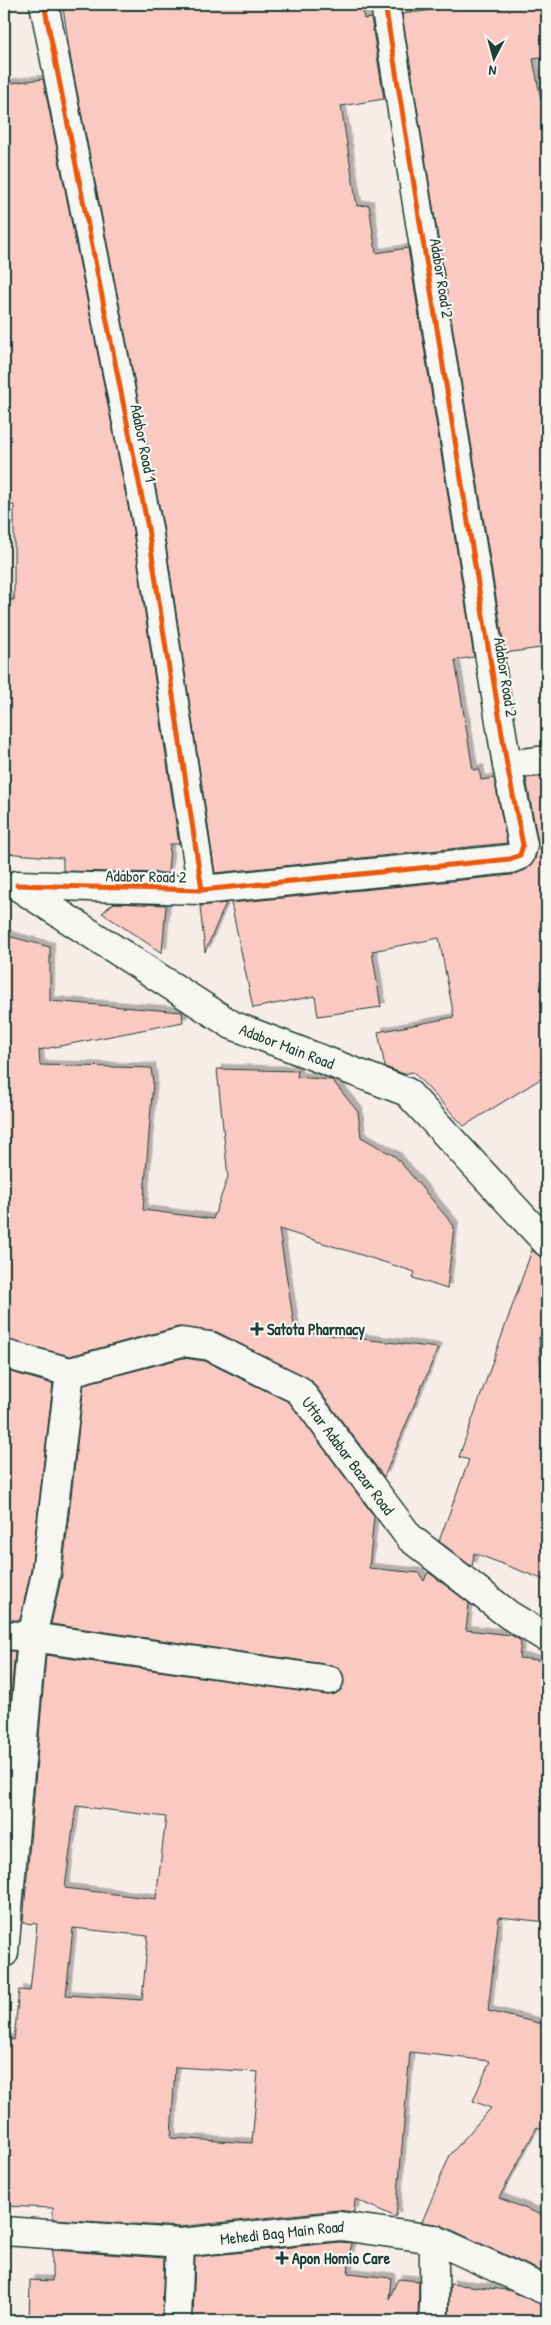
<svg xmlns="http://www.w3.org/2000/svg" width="551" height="2325" font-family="'Patrick Hand',sans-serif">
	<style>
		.building { fill: #f9c9c2; stroke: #1f3d34; fill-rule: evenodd; filter: url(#shadow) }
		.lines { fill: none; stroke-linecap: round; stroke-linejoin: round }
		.minor-casing { stroke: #1f3d34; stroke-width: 31 }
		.minor { stroke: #f6f6f2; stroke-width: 28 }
		.cycleway-casing { stroke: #f6f6f2; stroke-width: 8 }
		.cycleway { stroke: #e8590c; stroke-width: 5 }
		.poi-dot { fill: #1f3d34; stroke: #f6f6f2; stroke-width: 2 }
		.labels { text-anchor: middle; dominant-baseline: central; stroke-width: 4.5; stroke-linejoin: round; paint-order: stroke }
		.street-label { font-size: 16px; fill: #1f3d34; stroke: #f6f6f2 }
		.poi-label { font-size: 16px; font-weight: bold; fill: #1f3d34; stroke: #f6f6f2; text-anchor: start }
	</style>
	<defs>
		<filter id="shadow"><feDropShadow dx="4.5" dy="-4.5" stdDeviation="0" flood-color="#0004"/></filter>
	</defs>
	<rect width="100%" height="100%" fill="#f7ede8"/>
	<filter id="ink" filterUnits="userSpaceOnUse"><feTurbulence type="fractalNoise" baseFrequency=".02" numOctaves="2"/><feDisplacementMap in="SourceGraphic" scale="10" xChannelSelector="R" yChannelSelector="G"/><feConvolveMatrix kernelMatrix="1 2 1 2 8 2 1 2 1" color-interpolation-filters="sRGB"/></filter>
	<g filter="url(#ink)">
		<!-- building -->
		<path class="building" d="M 86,4 L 362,4 L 364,19 L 371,18 L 384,99 L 341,106 L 357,206 L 369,205 L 376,253 L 408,248 L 474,657 L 455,660 L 473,770 L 479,769 L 481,780 L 494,778 L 507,843 L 215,873 L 163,525 L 71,61 L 63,8 Z
			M 480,4 L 540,4 L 547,55 L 547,57 L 533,59 L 547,130 L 547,647 L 505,653 L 402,14 Z
			M 43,79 L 133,531 L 179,844 L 170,844 L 168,873 L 63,871 L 63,858 L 4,853 L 4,600 L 14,600 L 14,505 L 4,505 L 4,84 Z
			M 547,776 L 547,1075 L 464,1126 L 413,1072 L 404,1074 L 385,1067 L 378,1032 L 454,1017 L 439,938 L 372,951 L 381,1007 L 318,1016 L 315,996 L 253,1008 L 231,903 L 512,875 L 526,870 L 535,860 L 538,842 L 526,778 Z
			M 114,903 L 166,905 L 162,953 L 102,913 Z
			M 226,903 L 205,952 L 200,906 Z
			M 4,935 L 50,947 L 50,1001 L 182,1012 L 183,1022 L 39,1050 L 40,1065 L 151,1068 L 153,1082 L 143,1210 L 213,1219 L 228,1177 L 217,1069 L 298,1071 L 297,1077 L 332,1080 L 358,1112 L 361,1137 L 396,1157 L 454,1226 L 447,1289 L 413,1278 L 415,1272 L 279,1229 L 295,1331 L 438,1348 L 384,1477 L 311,1380 L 217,1332 L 178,1327 L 70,1356 L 4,1339 Z
			M 532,1250 L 542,1258 L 547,1258 L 547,1340 L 539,1337 L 547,1493 L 547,1581 L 474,1553 L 472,1567 L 439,1541 L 469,1460 L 459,1457 Z
			M 183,1358 L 205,1361 L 289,1402 L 374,1516 L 369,1568 L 419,1573 L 424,1581 L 428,1572 L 469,1603 L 466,1630 L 511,1635 L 521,1641 L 519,1658 L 547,1661 L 547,1922 L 499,1917 L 488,2011 L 547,2025 L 547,2131 L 537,2127 L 499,2198 L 547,2217 L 547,2274 L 441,2225 L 422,2222 L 450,2155 L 491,2108 L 473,2101 L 490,2061 L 410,2052 L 396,2217 L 355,2199 L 354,2212 L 338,2210 L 180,2227 L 53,2219 L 53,2208 L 4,2206 L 4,2038 L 14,2040 L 19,1990 L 30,1991 L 37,1924 L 23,1923 L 46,1655 L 327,1695 L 335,1694 L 341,1690 L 344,1683 L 343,1674 L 338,1667 L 331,1665 L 51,1624 L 62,1575 L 84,1384 ZM 76,1806 L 166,1817 L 156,1899 L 65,1888 ZM 73,1928 L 148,1936 L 142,2000 L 66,1995 ZM 175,2067 L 258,2072 L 252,2143 L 171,2138 Z
			M 4,1370 L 53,1384 L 31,1570 L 20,1620 L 4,1620 Z
			M 4,1651 L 15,1651 L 4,1779 Z
			M 340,2242 L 351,2243 L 348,2273 L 391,2278 L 389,2299 L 398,2279 L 419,2281 L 418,2321 L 193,2321 L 195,2257 Z
			M 52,2250 L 164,2258 L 162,2321 L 29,2321 L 30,2280 L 52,2281 Z
			M 450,2284 L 508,2290 L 547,2306 L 547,2321 L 449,2321 Z"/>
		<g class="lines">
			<defs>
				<g id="minor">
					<path d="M 44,4 L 148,528 L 202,890"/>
					<path d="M 507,765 L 547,760"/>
					<path d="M 17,885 L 202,890 L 510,859 L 520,855 L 523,845 L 507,765 L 385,4"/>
					<path id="s1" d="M 17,886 L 232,1025 L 407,1092 L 547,1243"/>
					<path id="s2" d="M 4,1354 L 70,1372 L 182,1342 L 210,1346 L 299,1390 L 410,1538 L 509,1615 L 547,1638"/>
					<path d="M 4,1635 L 32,1637 L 329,1680"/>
					<path d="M 4,1953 L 32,1637 L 46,1573 L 70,1372"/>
					<path id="s3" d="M 4,2231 L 180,2243 L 340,2226 L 434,2239 L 547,2291"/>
					<path d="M 177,2321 L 180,2243"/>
					<path d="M 433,2321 C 436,2294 433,2267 434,2239"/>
				</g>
			</defs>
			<!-- minor casing -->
			<use href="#minor" class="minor-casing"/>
			<!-- minor -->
			<use href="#minor" class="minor"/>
			<defs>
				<path id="cycleway" d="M 44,4 L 148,528 L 202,890
					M 17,885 L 202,890 L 510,859 L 520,855 L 523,845 L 507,765 L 385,4"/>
			</defs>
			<!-- cycleway casing -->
			<use href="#cycleway" class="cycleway-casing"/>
			<!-- cycleway -->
			<use href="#cycleway" class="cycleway"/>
		</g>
	</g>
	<!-- markers -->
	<g class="poi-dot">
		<path d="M254.5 1321.5h5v5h5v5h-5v5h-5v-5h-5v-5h5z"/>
		<path d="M279.5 2250.5h5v5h5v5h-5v5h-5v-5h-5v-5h5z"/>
	</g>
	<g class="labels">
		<!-- street labels -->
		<g class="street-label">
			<text transform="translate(442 278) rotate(81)">Adabor Road 2</text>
			<text transform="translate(144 443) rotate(79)">Adabor Road 1</text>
			<text transform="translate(506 677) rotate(81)">Adabor Road 2</text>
			<text transform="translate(146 876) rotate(1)">Adabor Road 2</text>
			<text stroke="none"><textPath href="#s1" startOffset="315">Adabor Main Road</textPath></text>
			<text stroke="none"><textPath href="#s2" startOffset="394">Uttar Adabar Bazar Road</textPath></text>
			<text stroke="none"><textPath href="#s3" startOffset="279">Mehedi Bag Main Road</textPath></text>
		</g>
		<!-- poi labels -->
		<g class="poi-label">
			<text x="267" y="1329">Satota Pharmacy</text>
			<text x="292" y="2258">Apon Homio Care</text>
		</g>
	</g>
	<!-- margin -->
	<rect width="551" height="2325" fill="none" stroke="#f6f6f2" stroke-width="20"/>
	<rect x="10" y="10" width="531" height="2305" fill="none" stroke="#1f3d34" stroke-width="2" filter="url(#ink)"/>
	<!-- north arrow -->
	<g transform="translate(494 58) rotate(186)" stroke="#f6f6f2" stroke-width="4" paint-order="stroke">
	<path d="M0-4L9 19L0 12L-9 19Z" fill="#1f3d34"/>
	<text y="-8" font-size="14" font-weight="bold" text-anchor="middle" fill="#1f3d34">N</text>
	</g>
</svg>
